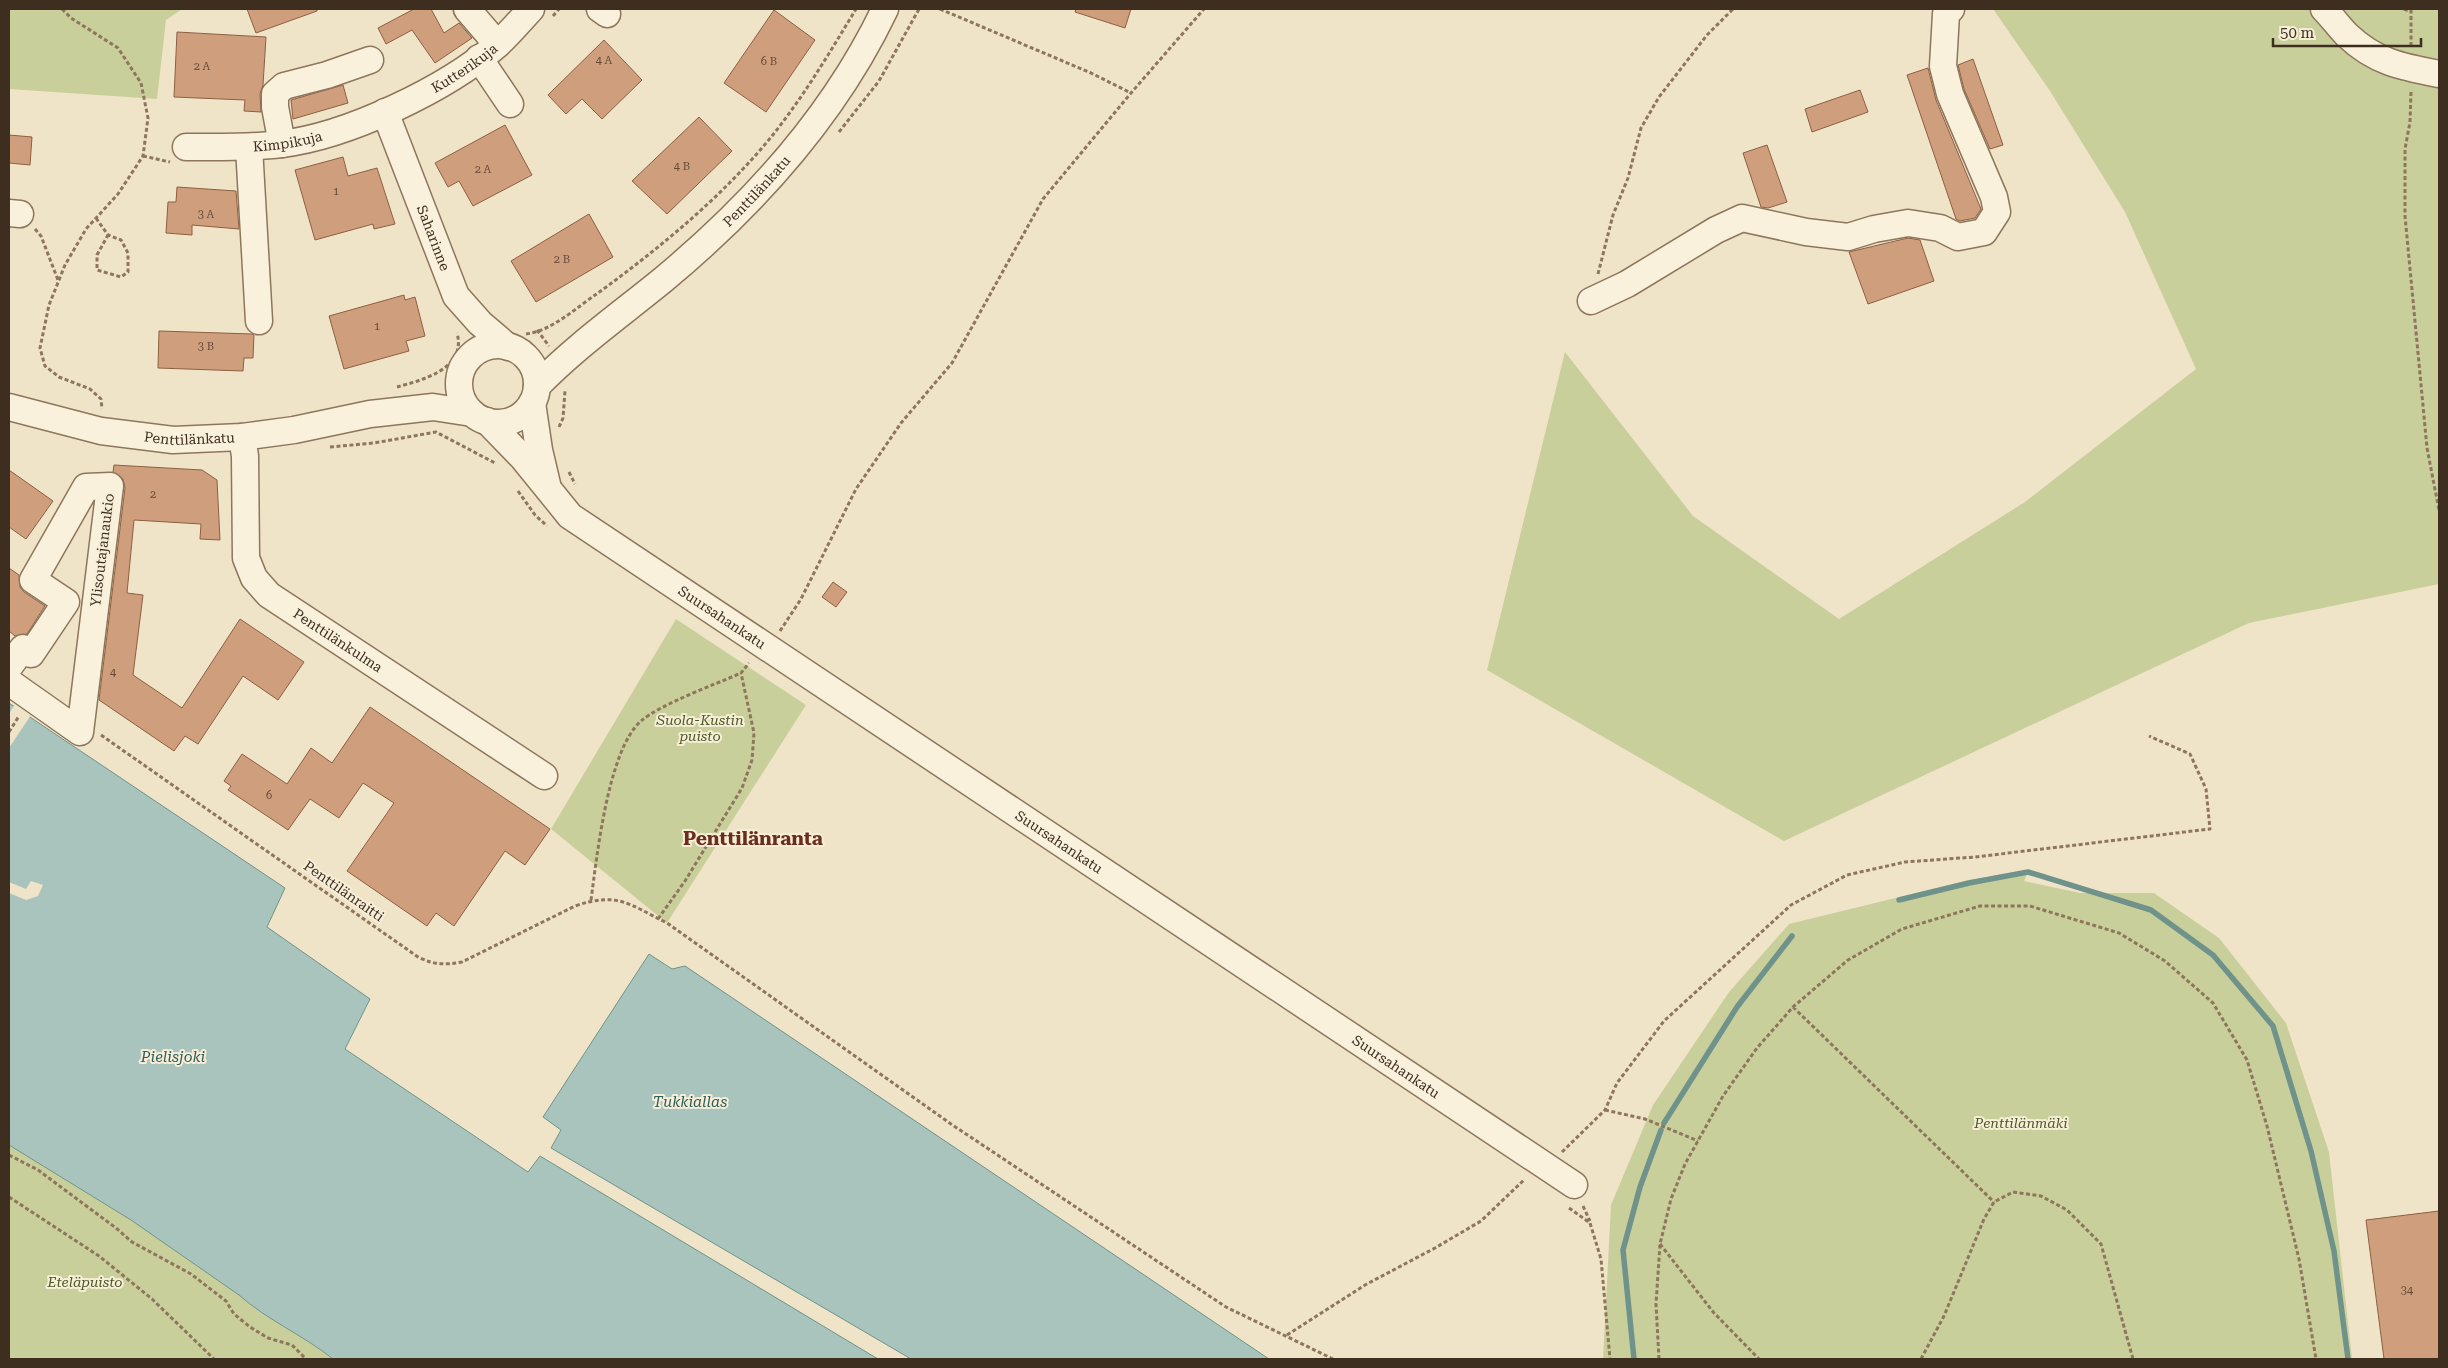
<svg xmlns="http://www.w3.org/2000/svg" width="2448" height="1368" font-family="'Roboto Serif',serif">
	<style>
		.green { fill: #c9cf9b }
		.water { fill: #a9c4bc; stroke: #6f938a }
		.pier { fill: #f0e4c8 }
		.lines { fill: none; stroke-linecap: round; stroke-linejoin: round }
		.stream { stroke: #6f938a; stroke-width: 5.5 }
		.building { fill: #cf9f7d; stroke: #8d5f41 }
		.minor-casing { stroke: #8d765c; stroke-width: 29 }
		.path { stroke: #8d765c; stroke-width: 3; stroke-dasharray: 4 2.5; stroke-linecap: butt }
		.minor { stroke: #faf1dc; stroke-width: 26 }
		.labels { text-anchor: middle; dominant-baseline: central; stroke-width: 4; stroke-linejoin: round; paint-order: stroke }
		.number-label { font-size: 11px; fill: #624a37 }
		.street-label { font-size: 14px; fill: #3d2e20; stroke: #f7eed8 }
		.park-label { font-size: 14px; font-style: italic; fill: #4d5a26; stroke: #f7eed8 }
		.water-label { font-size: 15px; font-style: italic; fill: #2f5d5a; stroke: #f7eed8 }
		.district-label { font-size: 19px; font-weight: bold; fill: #6b2e1e; stroke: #f7eed8 }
	</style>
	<rect width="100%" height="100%" fill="#f0e4c8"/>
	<!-- green -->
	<path class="green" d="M 9,9 L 182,9 L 166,20 L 157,99 L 9,89 Z
		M 1993,9 L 2439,10 L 2439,584 L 2249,623 L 1784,841 L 1487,670 L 1565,352 L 1693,516 L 1839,619 L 2025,502 L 2196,369 L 2125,212 L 2050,91 Z
		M 676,619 L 806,705 L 667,923 L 551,829 Z
		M 2029,870 L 2024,881 L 2080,893 L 2154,893 L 2219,938 L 2286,1023 L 2329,1152 L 2352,1359 L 1603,1359 L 1611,1205 L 1653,1105 L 1729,992 L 1789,924 L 1969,880 Z
		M 9,1145 L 131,1220 L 239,1295 C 267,1320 304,1335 333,1359 L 9,1359 Z"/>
	<!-- water -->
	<path class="water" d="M 9,703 L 285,888 L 267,927 L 370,999 L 345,1049 L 528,1172 L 540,1156 L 878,1359 L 333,1359 C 303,1335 267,1320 239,1295 L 131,1220 L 9,1145 Z
		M 649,954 L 672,969 L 685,966 L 1269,1359 L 911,1359 L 551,1148 L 561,1130 L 543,1117 Z"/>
	<!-- pier -->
	<path class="pier" d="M 15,704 L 31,715 L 9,748 L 9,714 Z
		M 31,881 L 43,885 L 38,896 L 26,900 L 9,893 L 9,882 L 26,889 Z"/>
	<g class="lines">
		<!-- stream -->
		<path class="stream" d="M 1899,900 L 1969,883 L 2028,872 L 2151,910 L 2213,955 L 2273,1026 L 2311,1151 L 2334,1251 L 2348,1359
			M 1664,1123 L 1737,1007 L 1792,936
			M 1634,1359 L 1623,1250 L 1640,1187 L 1661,1130"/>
	</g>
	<!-- building -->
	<path class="building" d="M 247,9 L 317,9 L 317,11 L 256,33 Z
		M 414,9 L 431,9 L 444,33 L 459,23 L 472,38 L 435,63 L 412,30 L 386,44 L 378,28 Z
		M 1076,9 L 1131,9 L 1125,28 L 1075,12 Z
		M 774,10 L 815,40 L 766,112 L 724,83 Z
		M 177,32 L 266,37 L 263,85 L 260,94 L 261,112 L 244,111 L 245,100 L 174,97 Z
		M 604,40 L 642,80 L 602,119 L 582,99 L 566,114 L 548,95 Z
		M 1973,59 L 2003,145 L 1990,149 L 1964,89 L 1958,65 Z
		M 1928,68 L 1936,100 L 1981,209 L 1975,218 L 1960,221 L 1956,219 L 1907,75 Z
		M 343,85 L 348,103 L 293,119 L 291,100 Z
		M 1860,90 L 1868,112 L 1812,132 L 1805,109 Z
		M 699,117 L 732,151 L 667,214 L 632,181 Z
		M 505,125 L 532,175 L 473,206 L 459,181 L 448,187 L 435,163 Z
		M 9,135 L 32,137 L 30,165 L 9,163 Z
		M 1767,145 L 1787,202 L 1768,208 L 1761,207 L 1743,153 Z
		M 343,157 L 348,176 L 377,168 L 395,224 L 374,229 L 373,224 L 315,240 L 295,170 Z
		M 177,187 L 236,191 L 239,229 L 192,225 L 192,235 L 166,233 L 168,202 L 176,202 Z
		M 589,214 L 613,257 L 536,302 L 511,261 Z
		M 1908,238 L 1920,240 L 1934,281 L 1868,304 L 1849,252 Z
		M 404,295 L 405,300 L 415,297 L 425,336 L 406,341 L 409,351 L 344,369 L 329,316 Z
		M 159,331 L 252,334 L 254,335 L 253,358 L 244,358 L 243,371 L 158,368 Z
		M 114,465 L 202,470 L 217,480 L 220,540 L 200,539 L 201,524 L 134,520 L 127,593 L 143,595 L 133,675 L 182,708 L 240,619 L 304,662 L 278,700 L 243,676 L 198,744 L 185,736 L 174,751 L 99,700 L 125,488 L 123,479 L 113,472 Z
		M 9,470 L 53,501 L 26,539 L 9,527 Z
		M 9,568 L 19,575 L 20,587 L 24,592 L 45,606 L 27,634 L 15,636 L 9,631 Z
		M 833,582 L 847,592 L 836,607 L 822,597 Z
		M 370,707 L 550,829 L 525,865 L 505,851 L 454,926 L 436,913 L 427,926 L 347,871 L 394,803 L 363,783 L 339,818 L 310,799 L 288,830 L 228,790 L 231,786 L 224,781 L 242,754 L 287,784 L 311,748 L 332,763 Z
		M 2439,1211 L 2439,1359 L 2384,1359 L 2366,1220 Z"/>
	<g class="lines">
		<defs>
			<g id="minor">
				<path d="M 467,9 L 497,44"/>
				<path d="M 600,9 L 607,14"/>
				<path d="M 2324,9 C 2332,17 2339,27 2347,35 C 2375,62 2402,67 2439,74"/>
				<path d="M 479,58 L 510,104"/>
				<path id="s1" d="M 385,112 L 456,296 L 480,323 L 508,347"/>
				<path d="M 282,144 L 275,107 L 275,94 L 284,86 L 327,75 L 370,60"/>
				<path id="s2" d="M 186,147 C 218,147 250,148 281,144 C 348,136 446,89 497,45 C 509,34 520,21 531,9"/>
				<path d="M 249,147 L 259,321"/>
				<path d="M 9,213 L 20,214"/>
				<path d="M 1591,301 L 1627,284 L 1716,230 L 1742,218 L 1806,232 L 1848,237 L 1874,229 L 1908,223 L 1940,228 L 1958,237 L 1984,232 L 1997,212 L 1994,197 L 1950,94 L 1943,66 L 1946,14 L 1951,9"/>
				<circle cx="498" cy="384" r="39"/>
				<path id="s3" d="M 537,386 C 576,346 620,315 664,279 C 753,205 835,114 885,9"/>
				<path d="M 532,403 L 539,450 L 547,484"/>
				<path id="s4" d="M 9,407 L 101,431 L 173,440 L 242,437 L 294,430 L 370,414 L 433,407 L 472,413"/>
				<path id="s5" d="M 487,421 L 523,458 L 570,516 L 1574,1185"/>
				<path id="s6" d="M 242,437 L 245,456 L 246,558 L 254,578 L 269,595 L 544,776"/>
				<path d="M 9,667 L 23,648 L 31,654 L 66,602 L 33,580 L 86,487 L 110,486 L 80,732 L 9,682"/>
			</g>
		</defs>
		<!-- minor casing -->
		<use href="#minor" class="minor-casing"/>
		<!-- path -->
		<path class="path" d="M 62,9 L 71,18 L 118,48 L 141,83 L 148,118 L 143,156 L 118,194 L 86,229 L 65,265 L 49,305 L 40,348 L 45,366 L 59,377 L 90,389 L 101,399 L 102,409
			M 940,9 L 1091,73 L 1131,93
			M 2404,9 L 2411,12
			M 553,16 L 559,9
			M 2411,46 L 2411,9
			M 2411,92 L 2410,122 L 2405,149 L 2405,216 L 2427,448 L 2439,510
			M 839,132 L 879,81 L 919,9
			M 143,156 L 170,162
			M 96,218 L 108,235 L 121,240 L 128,253 L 128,272 L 121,277 L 97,270 L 97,255 L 108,235
			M 35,229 L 41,236 L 58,280
			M 1598,274 L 1613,215 L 1628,178 L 1641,128 L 1659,97 L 1707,35 L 1733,9
			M 537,330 L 549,346
			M 526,334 C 552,331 577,307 598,293 C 661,247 723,196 772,136 C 804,96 830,52 856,9
			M 397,387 C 422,380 467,369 457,333
			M 559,427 L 563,418 L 565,391
			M 330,447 L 374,443 L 436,432 L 495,463
			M 569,472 L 575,484
			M 518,491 L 535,515 L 547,526
			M 780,631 L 801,599 L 856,489 L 901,423 L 952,363 L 1043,199 L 1131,93 L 1204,9
			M 9,732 L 19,716
			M 101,735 L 418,957 C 434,965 445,965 462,962 L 575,906 C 618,891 630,905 667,923 L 951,1124 L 1226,1307 L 1333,1359
			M 591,900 C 597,856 608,750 641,721 C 661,704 714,685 741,673 L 749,663
			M 658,919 L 685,881 L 742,788 L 752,760 L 754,733 L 741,673
			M 1793,1007 L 1994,1202
			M 1605,1110 L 1645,1119 L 1698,1141
			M 1562,1152 L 1605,1110 L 1617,1083 L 1664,1021 L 1791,905 L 1847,875 L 1905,862 L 1975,857 L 2210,829 L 2206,789 L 2190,754 L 2149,736
			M 9,1155 L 38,1170 L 116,1228 L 132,1242 L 191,1274 L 226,1301 L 234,1314 L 250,1327 L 268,1338 L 292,1345 L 306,1359
			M 9,1197 L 99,1256 L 152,1299 L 214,1359
			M 1583,1206 L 1590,1221
			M 1569,1208 L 1590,1223 L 1601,1259 L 1610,1359
			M 1660,1244 L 1714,1313 L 1759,1359
			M 1287,1335 L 1365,1285 L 1435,1248 L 1481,1221 L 1525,1179
			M 1659,1359 L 1656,1304 L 1660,1244 L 1671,1199 L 1685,1164 L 1723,1096 L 1757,1048 L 1793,1007 L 1848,960 L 1902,929 L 1980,906 L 2030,906 L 2119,933 L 2165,961 L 2213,1003 L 2247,1060 L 2267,1126 L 2299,1259 L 2316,1359
			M 1921,1359 L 1944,1316 L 1984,1219 L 1994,1202 L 2013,1192 L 2041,1196 L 2067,1210 L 2101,1244 L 2133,1359"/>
		<!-- minor -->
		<use href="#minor" class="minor"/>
	</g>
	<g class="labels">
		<!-- number labels -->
		<g class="number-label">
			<text x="604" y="60">4 A</text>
			<text x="769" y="61">6 B</text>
			<text x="202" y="66">2 A</text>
			<text x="682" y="166">4 B</text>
			<text x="483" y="169">2 A</text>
			<text x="336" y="191">1</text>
			<text x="206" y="214">3 A</text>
			<text x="562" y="259">2 B</text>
			<text x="377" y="326">1</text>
			<text x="206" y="346">3 B</text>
			<text x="153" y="494">2</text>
			<text x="113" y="672">4</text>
			<text x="269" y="795">6</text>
			<text x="2407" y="1290">34</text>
		</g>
		<!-- street labels -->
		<g class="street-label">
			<text stroke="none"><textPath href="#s2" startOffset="295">Kutterikuja</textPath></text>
			<text stroke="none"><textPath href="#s2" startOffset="102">Kimpikuja</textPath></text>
			<text stroke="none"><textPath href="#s3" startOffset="294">Penttilänkatu</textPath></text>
			<text stroke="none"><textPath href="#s1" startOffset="135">Saharinne</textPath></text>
			<text stroke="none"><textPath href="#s4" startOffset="184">Penttilänkatu</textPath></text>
			<text transform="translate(102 550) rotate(-83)">Ylisoutajanaukio</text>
			<text stroke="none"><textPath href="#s5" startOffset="309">Suursahankatu</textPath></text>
			<text stroke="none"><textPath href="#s6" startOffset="248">Penttilänkulma</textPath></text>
			<text stroke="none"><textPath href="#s5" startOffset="714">Suursahankatu</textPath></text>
			<text transform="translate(344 891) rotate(35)">Penttilänraitti</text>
			<text stroke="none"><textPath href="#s5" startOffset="1119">Suursahankatu</textPath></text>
		</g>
		<!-- park labels -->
		<g class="park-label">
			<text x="700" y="720">Suola-Kustin<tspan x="700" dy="16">puisto</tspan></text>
			<text x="2021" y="1123">Penttilänmäki</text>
			<text x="85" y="1282">Eteläpuisto</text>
		</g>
		<!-- water labels -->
		<g class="water-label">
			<text x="173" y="1057">Pielisjoki</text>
			<text x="690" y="1102">Tukkiallas</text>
		</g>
		<!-- district labels -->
		<g class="district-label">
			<text x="753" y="838">Penttilänranta</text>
		</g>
	</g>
	<!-- border -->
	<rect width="2448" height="1368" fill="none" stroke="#3d2e20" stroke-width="20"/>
	<!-- scale -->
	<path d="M2273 38v8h148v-8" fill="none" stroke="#3d2e20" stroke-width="2.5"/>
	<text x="2280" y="38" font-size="15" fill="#3d2e20" stroke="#f7eed8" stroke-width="4" paint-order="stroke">50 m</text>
</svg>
